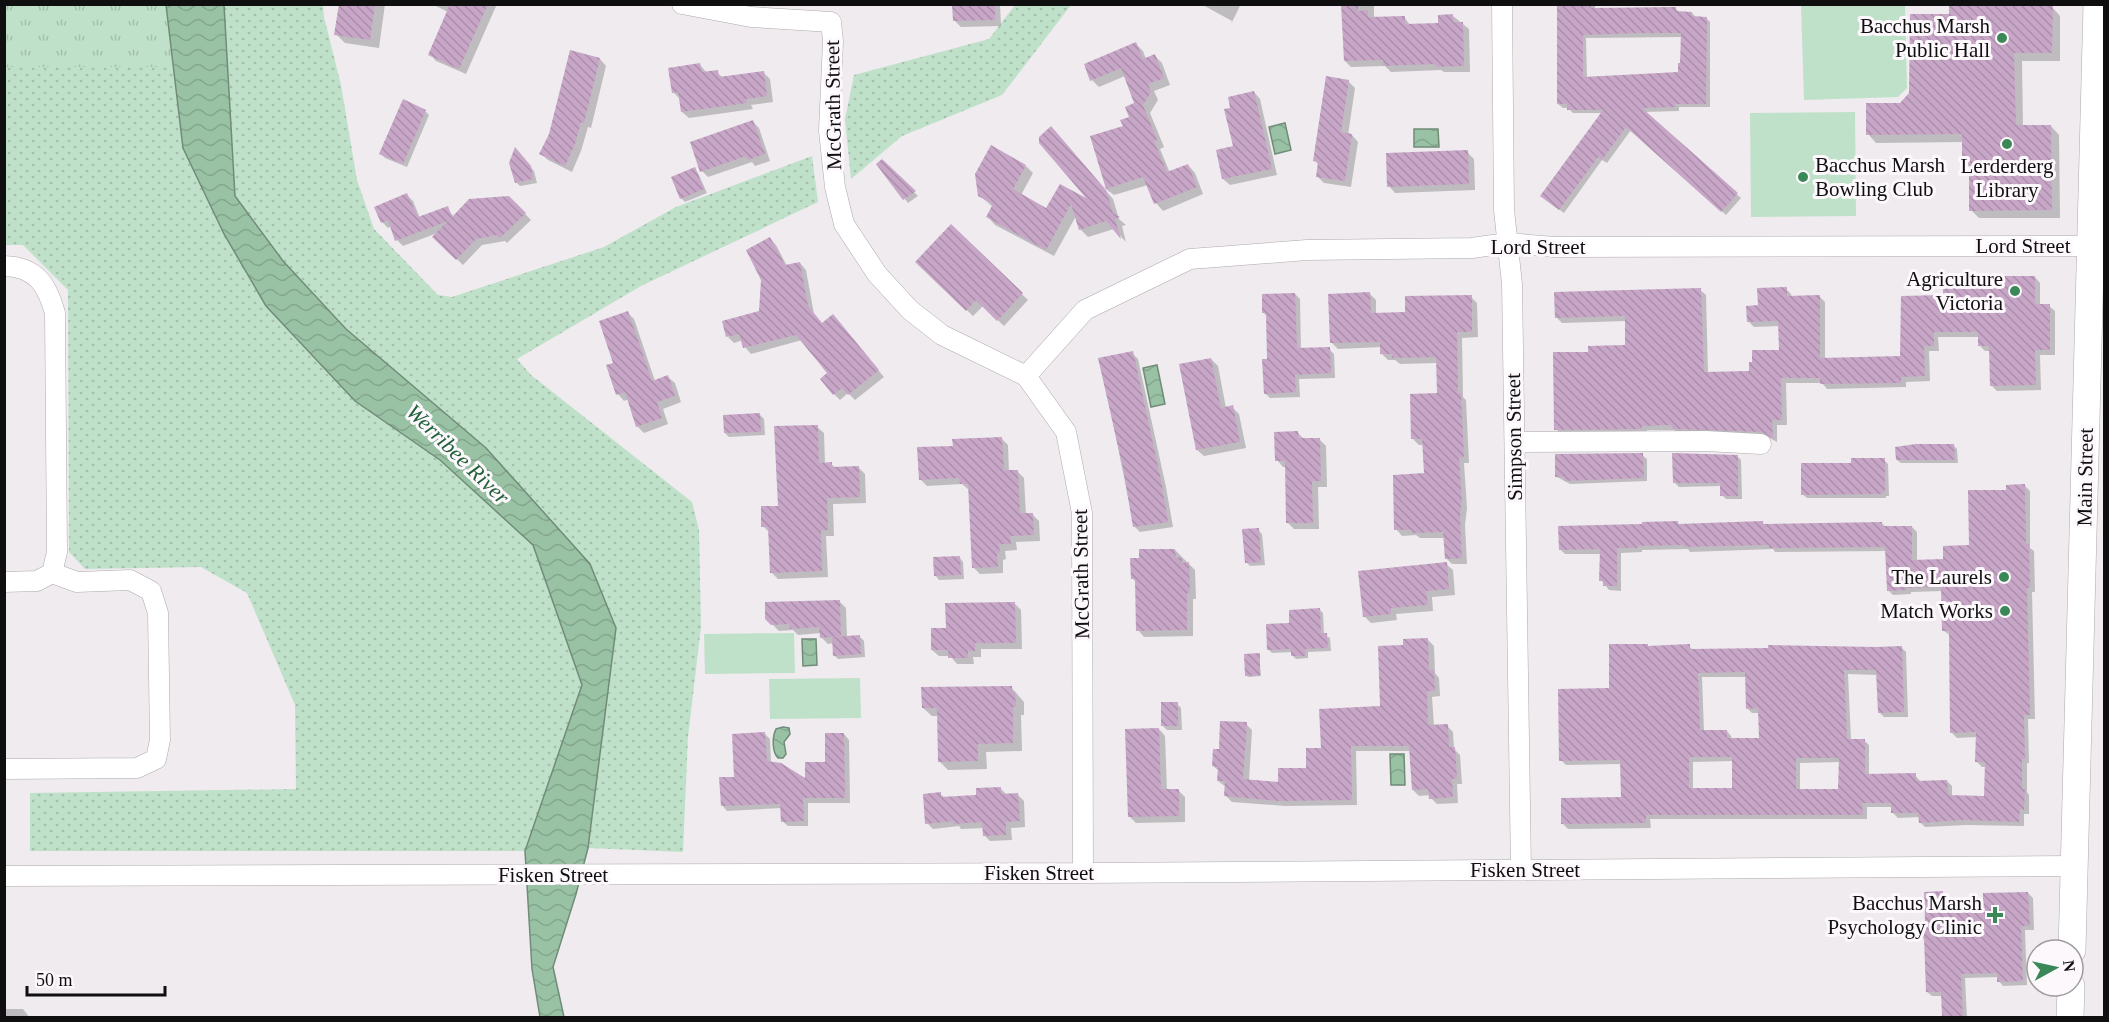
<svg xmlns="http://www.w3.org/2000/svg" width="2109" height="1022" font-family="'Times New Roman',serif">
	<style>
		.grass { fill: url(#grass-tufts) }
		.park { fill: url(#park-dots) }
		.pitch { fill: #c0e1c9 }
		.water { fill: url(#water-waves); stroke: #708c78; stroke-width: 1.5 }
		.shadow { fill: #0003; fill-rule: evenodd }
		.building { fill: url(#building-back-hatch); fill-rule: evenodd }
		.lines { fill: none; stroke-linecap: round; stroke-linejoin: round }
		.minor-casing { stroke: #ada9ad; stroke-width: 21 }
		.secondary-casing { stroke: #ada9ad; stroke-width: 28 }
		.minor { stroke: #fff; stroke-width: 20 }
		.secondary { stroke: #fff; stroke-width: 27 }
		.poi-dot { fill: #3a8857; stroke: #fdf8fc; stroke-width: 2 }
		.labels { text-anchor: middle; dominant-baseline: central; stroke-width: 6; stroke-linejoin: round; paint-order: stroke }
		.poi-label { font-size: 21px; fill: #100f10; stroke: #fdf8fc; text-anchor: end }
		.street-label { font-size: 21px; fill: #100f10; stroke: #fdf8fc }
		.water-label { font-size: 22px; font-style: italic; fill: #22623b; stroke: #fdf8fc }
	</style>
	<defs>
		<pattern id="grass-tufts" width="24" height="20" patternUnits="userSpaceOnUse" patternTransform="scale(1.5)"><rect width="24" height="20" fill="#c0e1c9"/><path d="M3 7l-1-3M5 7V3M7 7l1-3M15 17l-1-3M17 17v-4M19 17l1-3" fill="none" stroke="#a4c0ac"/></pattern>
		<pattern id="park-dots" width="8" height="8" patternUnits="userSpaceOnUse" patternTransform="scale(1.5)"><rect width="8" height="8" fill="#c0e1c9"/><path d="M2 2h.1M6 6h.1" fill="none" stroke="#a4c0ac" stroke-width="1.8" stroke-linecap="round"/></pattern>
		<pattern id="water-waves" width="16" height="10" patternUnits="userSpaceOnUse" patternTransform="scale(1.5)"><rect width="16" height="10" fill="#99c2a4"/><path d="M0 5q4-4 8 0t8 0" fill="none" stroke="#83a68c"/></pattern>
		<pattern id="building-back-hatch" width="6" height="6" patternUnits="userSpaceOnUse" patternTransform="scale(1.5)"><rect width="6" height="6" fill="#c8a6c7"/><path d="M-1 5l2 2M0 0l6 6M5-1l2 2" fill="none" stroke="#ab8eaa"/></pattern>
	</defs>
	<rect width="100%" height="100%" fill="#efebef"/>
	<!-- grass -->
	<path class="grass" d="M 5,4 L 166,5 L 174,67 L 5,67 Z"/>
	<!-- park -->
	<path class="park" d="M 199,5 L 323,5 L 324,17 L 341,85 L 357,180 L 374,229 L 438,295 L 452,297 L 604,247 L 676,207 L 812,156 L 818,202 L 641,286 L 517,359 L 531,375 L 692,502 L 699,530 L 701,627 L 688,737 L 683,852 L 588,848 L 616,629 L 486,448 L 346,329 L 283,261 L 235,196 Z
		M 1015,5 L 1071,5 L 1002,95 L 902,136 L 851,179 L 845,119 L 854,75 L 989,39 Z
		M 4,67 L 174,67 L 183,148 L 224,234 L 266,306 L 355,401 L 440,460 L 533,545 L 582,686 L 525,851 L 30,851 L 30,793 L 296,789 L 295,705 L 247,593 L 201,567 L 85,569 L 69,552 L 68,290 L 23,245 L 5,245 Z"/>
	<!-- pitch -->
	<path class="pitch" d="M 1801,5 L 1905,5 L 1907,88 L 1898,97 L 1804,100 Z
		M 1855,112 L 1856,216 L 1751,217 L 1750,113 Z
		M 794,633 L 795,673 L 705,674 L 704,634 Z
		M 860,678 L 861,718 L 770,719 L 769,679 Z"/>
	<!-- water -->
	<path class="water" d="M 166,5 L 224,5 L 235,196 L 283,261 L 346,329 L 486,448 L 590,564 L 616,628 L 588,848 L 576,894 L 553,967 L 564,1017 L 540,1017 L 532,969 L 525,851 L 582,685 L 533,545 L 440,460 L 355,401 L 266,306 L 224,234 L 183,148 Z
		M 1285,123 L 1291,150 L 1275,154 L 1269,127 Z
		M 1414,129 L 1438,129 L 1439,147 L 1414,147 Z
		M 1157,365 L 1165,404 L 1151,407 L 1143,368 Z
		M 802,639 L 816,639 L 817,665 L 803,666 Z
		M 783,727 L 789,728 L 790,734 L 784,742 L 786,754 L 783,758 L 778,758 C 772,752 772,737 776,729 Z
		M 1390,754 L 1404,754 L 1405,785 L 1391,785 Z"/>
	<!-- shadow -->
	<path class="shadow" d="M 340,4 L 385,4 L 379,48 L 345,43 L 336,34 Z
		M 432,4 L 497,4 L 466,74 L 436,61 L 430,54 L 448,12 Z
		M 954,4 L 1000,4 L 1001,26 L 961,27 L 955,21 Z
		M 1201,4 L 1239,4 L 1240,6 L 1231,24 L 1232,21 Z
		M 1343,4 L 1374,4 L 1374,19 L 1404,17 L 1410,25 L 1439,25 L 1453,16 L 1469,29 L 1470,72 L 1444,72 L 1441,70 L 1391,72 L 1385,66 L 1351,67 L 1345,61 Z
		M 1566,4 L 1595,4 L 1595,9 L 1675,8 L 1680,13 L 1692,13 L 1697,18 L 1706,18 L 1710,22 L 1710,107 L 1679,107 L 1679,111 L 1643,112 L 1741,198 L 1726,215 L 1631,130 L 1607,163 L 1602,160 L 1564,213 L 1546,200 L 1602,113 L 1573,113 L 1568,108 L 1563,108 L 1558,104 ZM 1682,37 L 1682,65 L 1679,74 L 1587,78 L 1586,38 Z
		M 2052,7 L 2060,16 L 2060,61 L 2022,61 L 2023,127 L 2051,126 L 2059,135 L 2060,218 L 1979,218 L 1971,210 L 1971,168 L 1964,162 L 1964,142 L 1876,143 L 1868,134 L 1911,94 L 1950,16 Z
		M 1136,44 L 1143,51 L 1146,59 L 1155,56 L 1162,63 L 1170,85 L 1154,91 L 1158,100 L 1150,113 L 1164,147 L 1160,149 L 1170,173 L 1188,165 L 1195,173 L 1203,194 L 1163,211 L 1156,203 L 1148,185 L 1114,195 L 1107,190 L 1092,137 L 1125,127 L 1131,118 L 1136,104 L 1125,76 L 1099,87 L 1092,80 Z
		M 600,59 L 606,66 L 591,128 L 588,127 L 581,151 L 572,172 L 548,160 L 541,154 Z
		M 700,65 L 707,73 L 717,72 L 723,78 L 763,72 L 770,79 L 773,102 L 751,105 L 753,109 L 689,118 L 682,112 L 680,99 L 673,92 Z
		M 1348,81 L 1355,88 L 1348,135 L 1352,135 L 1358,142 L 1351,187 L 1324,183 L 1317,176 L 1319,165 L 1315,161 Z
		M 1254,92 L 1260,99 L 1277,175 L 1230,185 L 1223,179 L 1235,147 L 1232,109 Z
		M 425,111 L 429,115 L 407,167 L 385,158 L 381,154 Z
		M 753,122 L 759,128 L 770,161 L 755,166 L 752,162 L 708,177 L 702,171 Z
		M 1059,136 L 1113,199 L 1119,219 L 1126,225 L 1122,226 L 1126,242 L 1114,229 L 1088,237 L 1080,229 L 1076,216 L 1054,256 L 995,225 L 988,217 L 993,207 L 979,195 L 1026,166 L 1033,173 L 1021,195 L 1047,210 L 1061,186 L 1092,203 Z
		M 1467,152 L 1474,159 L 1475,190 L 1395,193 L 1389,186 Z
		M 519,153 L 534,171 L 537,183 L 520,186 L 516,182 Z
		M 882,161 L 918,196 L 908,203 L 878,165 Z
		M 694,169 L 698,173 L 707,193 L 685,202 L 681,198 Z
		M 407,195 L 413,201 L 420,218 L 447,208 L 454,217 L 509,197 L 531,220 L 507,243 L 505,241 L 482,245 L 463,265 L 434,237 L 440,232 L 403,246 L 397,240 L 392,226 L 388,228 L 382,222 Z
		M 951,226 L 1028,300 L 1004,326 L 983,306 L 973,316 L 917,262 Z
		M 770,239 L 776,245 L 787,266 L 800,263 L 806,270 L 814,314 L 823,325 L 839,323 L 884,377 L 855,400 L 848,393 L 840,400 L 834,394 L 822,379 L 829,373 L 802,340 L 751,354 L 745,347 L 743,340 L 734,343 L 728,337 L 760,312 Z
		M 2035,277 L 2040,283 L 2040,306 L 2049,306 L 2055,311 L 2055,355 L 2040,355 L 2041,390 L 1997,391 L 1991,385 L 1991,351 L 1985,351 L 1980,346 L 1980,337 L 1938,337 L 1939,351 L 1929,351 L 1930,381 L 1906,382 L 1906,387 L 1827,389 L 1822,383 L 1786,383 L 1787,425 L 1777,425 L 1777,442 L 1768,437 L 1679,434 L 1674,430 L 1647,430 L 1647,434 L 1561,435 L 1556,429 L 1589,353 L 1627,347 L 1626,321 L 1562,323 L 1556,317 L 1700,290 L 1706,295 L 1708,374 L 1751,373 L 1781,351 L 1780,326 L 1754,327 L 1748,321 L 1759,307 L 1786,289 L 1791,294 L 1792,298 L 1820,297 L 1825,302 L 1825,359 L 1902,357 L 1944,297 Z
		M 1295,294 L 1300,299 L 1301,350 L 1329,349 L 1334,354 L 1335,378 L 1299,379 L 1300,397 L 1270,398 L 1265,393 L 1268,360 L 1267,317 L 1264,313 Z
		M 1370,294 L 1376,300 L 1376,314 L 1407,313 L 1471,297 L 1477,303 L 1478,337 L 1462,338 L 1463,397 L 1466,400 L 1469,463 L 1464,463 L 1467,508 L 1465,525 L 1467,564 L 1452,564 L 1446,558 L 1445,538 L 1420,538 L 1416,535 L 1402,536 L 1396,529 L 1425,474 L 1423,445 L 1419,445 L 1413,439 L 1438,395 L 1438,363 L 1400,364 L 1395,360 L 1388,360 L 1382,354 L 1382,347 L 1338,349 L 1332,343 Z
		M 628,313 L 634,319 L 655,381 L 668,377 L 675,383 L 681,402 L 663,409 L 668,424 L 644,433 L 637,426 L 629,399 L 624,401 L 618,394 L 615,363 Z
		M 1132,353 L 1138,359 L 1166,487 L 1173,527 L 1140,532 L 1134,526 L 1100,360 Z
		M 1211,359 L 1218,366 L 1226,408 L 1232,407 L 1239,414 L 1246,448 L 1204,456 L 1197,450 Z
		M 760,415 L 764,419 L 765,435 L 729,437 L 725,433 Z
		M 817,427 L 824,433 L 825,464 L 831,464 L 836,468 L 859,468 L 865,474 L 866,503 L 833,504 L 834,536 L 826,536 L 828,577 L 778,579 L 771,572 L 770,533 L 763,526 L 780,507 Z
		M 1298,433 L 1304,439 L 1319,439 L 1326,446 L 1327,487 L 1318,487 L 1319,529 L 1294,529 L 1288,523 L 1287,467 L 1283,467 L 1277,460 Z
		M 1002,439 L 1008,445 L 1009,472 L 1017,471 L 1024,478 L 1026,515 L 1032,514 L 1039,521 L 1040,541 L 1016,542 L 1017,550 L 1005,551 L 1006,559 L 1003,560 L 1003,573 L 980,574 L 974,568 L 969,490 L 962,484 L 927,486 L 920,479 L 954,447 Z
		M 1954,446 L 1957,449 L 1958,463 L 1901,463 L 1897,460 Z
		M 1642,455 L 1647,459 L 1647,481 L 1570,484 L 1557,477 Z
		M 1737,456 L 1741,460 L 1742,499 L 1726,499 L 1722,495 L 1722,486 L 1679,487 L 1675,483 Z
		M 1884,460 L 1888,464 L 1889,496 L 1886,496 L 1886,498 L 1807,498 L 1802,494 L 1853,465 Z
		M 2025,486 L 2030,491 L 2030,548 L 2034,551 L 2035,592 L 2032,592 L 2035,719 L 2028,719 L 2029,763 L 2027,763 L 2027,792 L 2029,795 L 2029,814 L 2024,814 L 2024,826 L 1967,825 L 1925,827 L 1920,822 L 1920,817 L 1898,818 L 1893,813 L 1893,807 L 1867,807 L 1867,819 L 1650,819 L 1651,828 L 1568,829 L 1563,824 L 1623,799 L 1621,764 L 1566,765 L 1561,760 L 1611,690 L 1650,648 L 1689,646 L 1694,651 L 1901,647 L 1906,652 L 1908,717 L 1884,717 L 1879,712 L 1878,675 L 1848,674 L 1851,740 L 1864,740 L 1869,745 L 1869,775 L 1915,775 L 1921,782 L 1947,781 L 1952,786 L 1952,796 L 1986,797 L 1986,767 L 1982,767 L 1977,762 L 1977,737 L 1957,738 L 1952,733 L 1951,636 L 1944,631 L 1943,591 L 1911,592 L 1911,594 L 1893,595 L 1888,590 L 1887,551 L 1775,552 L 1773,549 L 1690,552 L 1688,549 L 1642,550 L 1642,552 L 1621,553 L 1621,591 L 1609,590 L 1601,580 L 1601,554 L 1565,554 L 1560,549 L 1678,523 L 1680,525 L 1763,523 L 1765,525 L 1882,523 L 1886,528 L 1912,527 L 1917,532 L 1917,562 L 1945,561 L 1971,547 L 2007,491 ZM 1702,677 L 1746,677 L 1747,708 L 1752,713 L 1760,713 L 1760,739 L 1732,739 L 1731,736 L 1727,731 L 1704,732 ZM 1733,761 L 1734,790 L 1693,789 L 1693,762 ZM 1840,762 L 1840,790 L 1800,790 L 1800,763 Z
		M 1258,530 L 1262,534 L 1265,565 L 1250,566 L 1246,562 Z
		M 1175,550 L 1195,570 L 1196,599 L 1193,599 L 1193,636 L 1144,637 L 1138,630 L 1137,583 L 1132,578 Z
		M 959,557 L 963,562 L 964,579 L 939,580 L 935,575 Z
		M 1446,564 L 1453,570 L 1455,595 L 1432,597 L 1433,611 L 1396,614 L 1397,620 L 1371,623 L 1364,616 Z
		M 839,601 L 846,608 L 847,638 L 860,637 L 864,641 L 865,657 L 838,659 L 834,655 L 834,643 L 828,644 L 821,637 L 821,633 L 798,635 L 793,630 L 779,631 L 767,619 Z
		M 1014,603 L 1021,610 L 1022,649 L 981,649 L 981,657 L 973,657 L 974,664 L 957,664 L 950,656 L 939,656 L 932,650 L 947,630 Z
		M 1320,610 L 1323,613 L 1324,635 L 1330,638 L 1331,651 L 1308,652 L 1308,658 L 1296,659 L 1292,655 L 1292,652 L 1272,653 L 1269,650 L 1290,625 Z
		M 1428,640 L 1434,646 L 1435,673 L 1439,678 L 1440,696 L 1432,697 L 1434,726 L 1447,726 L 1453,732 L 1454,749 L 1460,755 L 1462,784 L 1457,784 L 1458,803 L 1437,804 L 1431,798 L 1430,795 L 1419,796 L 1413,790 L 1411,751 L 1356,751 L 1357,805 L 1285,806 L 1232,802 L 1226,796 L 1226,787 L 1218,781 L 1219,771 L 1213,766 L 1220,751 L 1246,724 L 1252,730 L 1249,781 L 1280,783 L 1307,769 L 1322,750 L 1382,708 L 1404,646 Z
		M 1259,655 L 1261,676 L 1248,677 L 1246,675 Z
		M 1011,687 L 1024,702 L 1024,715 L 1021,715 L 1022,751 L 986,752 L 987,769 L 948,770 L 939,761 L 939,716 L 932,716 L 923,708 Z
		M 1177,704 L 1181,708 L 1182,730 L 1167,730 L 1163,726 Z
		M 1159,729 L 1165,736 L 1167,791 L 1178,790 L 1185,797 L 1185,822 L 1136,823 L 1129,816 Z
		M 765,734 L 770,739 L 771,763 L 807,780 L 826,763 L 844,734 L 849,740 L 850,803 L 808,803 L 808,826 L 788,826 L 782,821 L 782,808 L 727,811 L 722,805 L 735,778 Z
		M 1000,788 L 1007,795 L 1018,795 L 1024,801 L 1025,827 L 1011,828 L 1012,840 L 990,841 L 984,835 L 984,828 L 961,829 L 959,826 L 933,829 L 927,823 L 940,794 L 945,798 L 978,797 Z
		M 1942,893 L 1947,898 L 1947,902 L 1984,902 L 2028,893 L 2033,898 L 2034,930 L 2025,930 L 2027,985 L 2003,986 L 1999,981 L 1999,977 L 1965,978 L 1967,1018 L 1944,1018 L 1942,996 L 1932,996 L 1927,992 L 1925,940 L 1922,937 L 1926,922 Z
		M 4,1009 L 23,1009 L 30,1018 L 4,1018 Z"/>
	<!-- building -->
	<path class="building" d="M 339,4 L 375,4 L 370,40 L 334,35 Z
		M 450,4 L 488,4 L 459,69 L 428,55 Z
		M 952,4 L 995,4 L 995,20 L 953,21 Z
		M 1341,4 L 1358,4 L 1358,11 L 1368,10 L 1368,17 L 1405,16 L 1405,24 L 1438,23 L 1438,15 L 1453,14 L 1453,22 L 1463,22 L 1464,66 L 1437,67 L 1434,64 L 1383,66 L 1383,60 L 1344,61 Z
		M 1591,4 L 1591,8 L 1676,7 L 1676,11 L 1692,12 L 1692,16 L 1707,17 L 1706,104 L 1675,104 L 1676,107 L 1642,108 L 1738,193 L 1721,212 L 1626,127 L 1602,160 L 1598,157 L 1559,210 L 1540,196 L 1603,110 L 1567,110 L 1567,104 L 1557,104 L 1557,5 ZM 1639,33 L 1681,33 L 1680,63 L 1678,63 L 1678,72 L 1583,77 L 1583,35 Z
		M 1949,6 L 2053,6 L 2052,53 L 2014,53 L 2016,125 L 2051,125 L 2052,210 L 1969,211 L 1969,162 L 1962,162 L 1962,134 L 1866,135 L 1866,103 L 1900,103 L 1909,93 L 1910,14 L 1949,14 Z
		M 1136,42 L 1143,59 L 1155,54 L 1164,78 L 1148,84 L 1151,92 L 1143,105 L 1157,140 L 1154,141 L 1167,172 L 1188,164 L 1197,187 L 1154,204 L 1143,177 L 1106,189 L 1090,136 L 1123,126 L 1120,120 L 1129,117 L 1125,107 L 1134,103 L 1121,68 L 1090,81 L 1084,64 Z
		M 570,50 L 600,58 L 584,123 L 581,122 L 575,144 L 565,166 L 539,154 L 549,134 Z
		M 700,63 L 702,72 L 718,70 L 719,77 L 764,71 L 767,96 L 746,99 L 747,103 L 681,112 L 678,92 L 672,93 L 668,68 Z
		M 1326,76 L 1349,80 L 1341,132 L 1352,134 L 1345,181 L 1316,177 L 1318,162 L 1313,161 Z
		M 1254,91 L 1272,169 L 1222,179 L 1216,150 L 1233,146 L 1224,109 L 1230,108 L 1228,97 Z
		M 403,99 L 426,110 L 403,164 L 379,154 Z
		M 753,120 L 765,154 L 748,160 L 746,156 L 700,172 L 690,142 Z
		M 1051,126 L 1106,190 L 1113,213 L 1120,217 L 1115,219 L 1121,239 L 1106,221 L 1079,230 L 1071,204 L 1046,250 L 986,217 L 993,204 L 978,196 L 975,174 L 991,145 L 1026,165 L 1013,189 L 1046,208 L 1060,184 L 1086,198 L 1039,143 L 1039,137 Z
		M 515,147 L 531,166 L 533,179 L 515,183 L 509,163 Z
		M 1468,150 L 1469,184 L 1387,187 L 1386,153 Z
		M 882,159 L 916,191 L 903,200 L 876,164 Z
		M 695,167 L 704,189 L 680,199 L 671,177 Z
		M 407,193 L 418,217 L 448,206 L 452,217 L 469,199 L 509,196 L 526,213 L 500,238 L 497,235 L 476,239 L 456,260 L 432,237 L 448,221 L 395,241 L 388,220 L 381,223 L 374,207 Z
		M 951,224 L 1023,293 L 997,321 L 976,300 L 966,311 L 915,262 Z
		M 770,237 L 785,265 L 800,262 L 808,306 L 822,323 L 833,314 L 879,370 L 848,395 L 842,388 L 833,395 L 820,379 L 827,373 L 796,335 L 743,348 L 739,334 L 726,337 L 722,321 L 759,311 L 761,280 L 746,250 Z
		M 1995,276 L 2035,276 L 2035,304 L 2050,304 L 2050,350 L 2035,350 L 2036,385 L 1990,386 L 1989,346 L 1978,346 L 1978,332 L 1934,332 L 1934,346 L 1924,346 L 1925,376 L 1901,377 L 1901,383 L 1820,384 L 1820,378 L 1781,378 L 1782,420 L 1772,420 L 1773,439 L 1762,432 L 1672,429 L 1672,425 L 1642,426 L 1642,429 L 1554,430 L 1553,352 L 1588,352 L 1588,346 L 1625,345 L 1625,316 L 1555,318 L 1554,292 L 1701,288 L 1704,372 L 1749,371 L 1749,362 L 1752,362 L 1752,350 L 1779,350 L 1778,321 L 1747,322 L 1746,306 L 1758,305 L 1757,288 L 1787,287 L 1787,296 L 1820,295 L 1820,358 L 1900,356 L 1901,296 L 1943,295 L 1943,283 L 1995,283 Z
		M 1370,292 L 1371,313 L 1405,312 L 1405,296 L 1472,295 L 1472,332 L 1457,332 L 1458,393 L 1461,393 L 1464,457 L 1459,458 L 1462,503 L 1461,502 L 1460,519 L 1462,558 L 1445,559 L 1443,532 L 1412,533 L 1412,530 L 1394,530 L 1393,475 L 1424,473 L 1422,439 L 1411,439 L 1410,394 L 1437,393 L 1436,357 L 1392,358 L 1392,354 L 1380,354 L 1380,342 L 1330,343 L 1328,294 Z
		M 1295,293 L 1297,348 L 1330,347 L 1331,373 L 1295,375 L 1296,392 L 1264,394 L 1262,359 L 1267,359 L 1266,313 L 1262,313 L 1262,294 Z
		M 628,311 L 652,381 L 668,375 L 675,396 L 657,402 L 662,418 L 636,427 L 625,392 L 616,395 L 606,365 L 613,363 L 599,321 Z
		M 1133,351 L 1161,480 L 1168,522 L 1133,527 L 1123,468 L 1098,358 Z
		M 1211,358 L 1221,408 L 1233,405 L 1240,442 L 1196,450 L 1179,364 Z
		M 760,413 L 761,432 L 724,433 L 723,415 Z
		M 818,425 L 819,463 L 832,462 L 832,467 L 859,466 L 860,497 L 827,498 L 828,530 L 821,530 L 822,571 L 770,573 L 768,527 L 761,527 L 761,506 L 778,506 L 774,426 Z
		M 1298,431 L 1299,438 L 1320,438 L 1321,481 L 1312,481 L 1313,523 L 1286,523 L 1285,461 L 1275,461 L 1274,432 Z
		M 1002,437 L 1004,470 L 1018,470 L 1020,513 L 1033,513 L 1034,535 L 1010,536 L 1011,544 L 999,544 L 1000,553 L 997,554 L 998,567 L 972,568 L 968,484 L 960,484 L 959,478 L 919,480 L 917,447 L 953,446 L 952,439 Z
		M 1916,444 L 1954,444 L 1955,460 L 1896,460 L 1895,447 Z
		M 1643,453 L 1644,478 L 1564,481 L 1564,477 L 1555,477 L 1555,454 Z
		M 1672,453 L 1738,455 L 1738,496 L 1720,496 L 1720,483 L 1673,483 Z
		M 1851,458 L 1885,458 L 1885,492 L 1883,492 L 1883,494 L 1801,495 L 1801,463 L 1851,463 Z
		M 2025,484 L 2026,544 L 2029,544 L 2030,588 L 2027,588 L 2030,715 L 2024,715 L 2025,759 L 2022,759 L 2022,789 L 2025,789 L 2024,810 L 2020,809 L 2019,822 L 1962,820 L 1919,823 L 1918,813 L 1891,813 L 1891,803 L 1862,803 L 1863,815 L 1646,815 L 1646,823 L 1561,824 L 1561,798 L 1621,797 L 1620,760 L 1559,761 L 1558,689 L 1609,688 L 1609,644 L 1648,644 L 1648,646 L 1690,644 L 1690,649 L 1768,648 L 1768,645 L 1876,647 L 1902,646 L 1904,712 L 1878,713 L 1876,670 L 1844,670 L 1847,739 L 1865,739 L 1865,774 L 1916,773 L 1916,781 L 1947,780 L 1948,795 L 1984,796 L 1985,762 L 1975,762 L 1976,732 L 1950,733 L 1949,631 L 1942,631 L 1941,587 L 1906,588 L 1906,590 L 1887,591 L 1885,547 L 1769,548 L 1769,545 L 1684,547 L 1684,545 L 1638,546 L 1638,548 L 1617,548 L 1617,586 L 1603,586 L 1603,581 L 1599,581 L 1600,549 L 1559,550 L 1558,526 L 1642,524 L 1642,522 L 1678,521 L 1678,524 L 1763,521 L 1763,524 L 1882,522 L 1882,526 L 1912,526 L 1912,560 L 1943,559 L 1943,546 L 1969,545 L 1968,490 L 2006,490 L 2006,485 ZM 1745,672 L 1746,709 L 1758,708 L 1759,738 L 1727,738 L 1727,730 L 1700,730 L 1698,673 ZM 1689,757 L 1732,757 L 1732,788 L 1689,788 ZM 1796,758 L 1839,758 L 1838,789 L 1796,789 Z
		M 1259,528 L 1261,562 L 1245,563 L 1242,529 Z
		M 1139,549 L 1175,549 L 1176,558 L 1182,557 L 1182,563 L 1189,562 L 1190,593 L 1187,593 L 1187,630 L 1136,631 L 1135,579 L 1131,579 L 1130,558 L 1139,558 Z
		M 960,556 L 961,575 L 934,576 L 933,557 Z
		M 1447,562 L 1449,589 L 1426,591 L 1428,605 L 1391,608 L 1391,614 L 1363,617 L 1358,571 Z
		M 840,600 L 841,636 L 820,638 L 819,627 L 790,629 L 789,624 L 771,625 L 765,619 L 765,602 Z
		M 1015,602 L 1016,643 L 975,643 L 975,651 L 968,651 L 968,658 L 948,658 L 948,650 L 931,650 L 931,628 L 946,628 L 945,603 Z
		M 1320,608 L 1321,633 L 1327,633 L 1328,648 L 1305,649 L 1305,656 L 1291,656 L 1291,649 L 1267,650 L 1266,624 L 1289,623 L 1289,610 Z
		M 860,635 L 861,654 L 833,656 L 832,637 Z
		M 1428,638 L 1429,670 L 1434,670 L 1435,691 L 1427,691 L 1428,725 L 1448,724 L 1449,747 L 1455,747 L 1457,778 L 1452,779 L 1453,797 L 1429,799 L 1428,789 L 1412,790 L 1409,746 L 1351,746 L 1352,800 L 1278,801 L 1224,796 L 1225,781 L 1217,781 L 1218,767 L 1212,766 L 1213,749 L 1219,749 L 1220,721 L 1247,722 L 1243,779 L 1278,782 L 1278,768 L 1306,768 L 1306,748 L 1321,748 L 1319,709 L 1380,706 L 1378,646 L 1403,645 L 1403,639 Z
		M 1260,653 L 1260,675 L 1245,676 L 1244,654 Z
		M 1012,686 L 1012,692 L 1015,692 L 1016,707 L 1013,707 L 1013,743 L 978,744 L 978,761 L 938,762 L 937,708 L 922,708 L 921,687 Z
		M 1161,702 L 1178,702 L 1178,726 L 1161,726 Z
		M 1159,728 L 1161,789 L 1179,789 L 1179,816 L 1128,817 L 1125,729 Z
		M 765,732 L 767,761 L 781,763 L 805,778 L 805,762 L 825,762 L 825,733 L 844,733 L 845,798 L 803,798 L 804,821 L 781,822 L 780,804 L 721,806 L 719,777 L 734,777 L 732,734 Z
		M 1001,787 L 1001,794 L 1018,793 L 1020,821 L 1006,822 L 1006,835 L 983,836 L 982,822 L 954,824 L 954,821 L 925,824 L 923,794 L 941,792 L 941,797 L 976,795 L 976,788 Z
		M 1943,891 L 1943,901 L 1983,900 L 1983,893 L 2028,892 L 2030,926 L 2021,926 L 2023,981 L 1997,982 L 1997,973 L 1961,974 L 1963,1017 L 1942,1017 L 1941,992 L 1926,992 L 1924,937 L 1921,938 L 1920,921 L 1925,921 L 1924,892 Z"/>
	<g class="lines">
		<defs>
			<path id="minor" d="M 682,4 L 751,17 L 831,22 L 833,41 L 829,131 L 835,187 L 844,224 L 877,274 L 910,310 L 942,335 L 1026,376 L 1066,432 L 1082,513 L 1083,873
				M 1502,4 L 1504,210 L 1512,284 L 1521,870
				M 4,266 C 37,267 47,285 55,313 L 57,552 L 52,573
				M 1026,376 L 1085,310 L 1190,259 L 1307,250 L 1472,248 L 1507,243 L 1555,247 L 2091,246
				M 1515,442 L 1706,441 L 1761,444
				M 4,582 L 37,581 L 52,573 L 77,582 L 130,580 L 151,591 L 158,613 L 160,740 L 156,759 L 137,768 L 4,769
				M 4,876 L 1083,873 L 2074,866"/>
			<path id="secondary" d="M 2072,950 L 2097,4
				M 2070,1018 L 2071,986"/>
		</defs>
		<!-- minor casing -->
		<use href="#minor" class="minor-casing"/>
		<!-- secondary casing -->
		<use href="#secondary" class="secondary-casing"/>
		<!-- minor -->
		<use href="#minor" class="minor"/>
		<!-- secondary -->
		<use href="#secondary" class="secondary"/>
	</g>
	<!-- markers -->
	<g class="poi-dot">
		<circle cx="2002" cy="38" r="6"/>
		<circle cx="2007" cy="144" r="6"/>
		<circle cx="1803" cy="177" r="6"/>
		<circle cx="2015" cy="291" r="6"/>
		<circle cx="2004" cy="577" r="6"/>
		<circle cx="2005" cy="611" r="6"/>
		<path d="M1992 906h6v6h6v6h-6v6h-6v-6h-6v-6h6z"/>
	</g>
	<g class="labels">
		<!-- poi labels -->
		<g class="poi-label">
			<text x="1990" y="26">Bacchus Marsh<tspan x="1990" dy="24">Public Hall</tspan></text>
			<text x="1815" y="165" text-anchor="start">Bacchus Marsh<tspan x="1815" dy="24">Bowling Club</tspan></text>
			<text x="2007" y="166" text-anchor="middle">Lerderderg<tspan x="2007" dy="24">Library</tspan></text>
			<text x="2003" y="279">Agriculture<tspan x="2003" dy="24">Victoria</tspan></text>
			<text x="1992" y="577">The Laurels</text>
			<text x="1993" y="611">Match Works</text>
			<text x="1982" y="903">Bacchus Marsh<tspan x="1982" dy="24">Psychology Clinic</tspan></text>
		</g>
		<!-- street labels -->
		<g class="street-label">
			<text transform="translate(833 105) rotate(-91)">McGrath Street</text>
			<text x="2023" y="246">Lord Street</text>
			<text x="1538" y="247">Lord Street</text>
			<text transform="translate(1514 437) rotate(-91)">Simpson Street</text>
			<text transform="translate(2085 477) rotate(-89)">Main Street</text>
			<text transform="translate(1081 574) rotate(-91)">McGrath Street</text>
			<text x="1525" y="870">Fisken Street</text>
			<text x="1039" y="873">Fisken Street</text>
			<text x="553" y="875">Fisken Street</text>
		</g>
		<!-- water labels -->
		<g class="water-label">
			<text transform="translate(458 454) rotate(44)">Werribee River</text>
		</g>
	</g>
	<!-- border -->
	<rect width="2109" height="1022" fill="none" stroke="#100f10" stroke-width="12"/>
	<!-- north arrow -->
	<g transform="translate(2055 968) rotate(82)"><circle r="28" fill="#fdf8fc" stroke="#9e9b9e" stroke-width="1.5"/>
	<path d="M0-4.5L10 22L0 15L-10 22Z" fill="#3a8857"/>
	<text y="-9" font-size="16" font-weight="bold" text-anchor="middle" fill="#100f10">N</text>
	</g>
	<!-- scale -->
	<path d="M27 986v9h138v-9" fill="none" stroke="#100f10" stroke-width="3"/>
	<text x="36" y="986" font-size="18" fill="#100f10" stroke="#fdf8fc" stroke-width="4.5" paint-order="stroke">50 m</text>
</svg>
